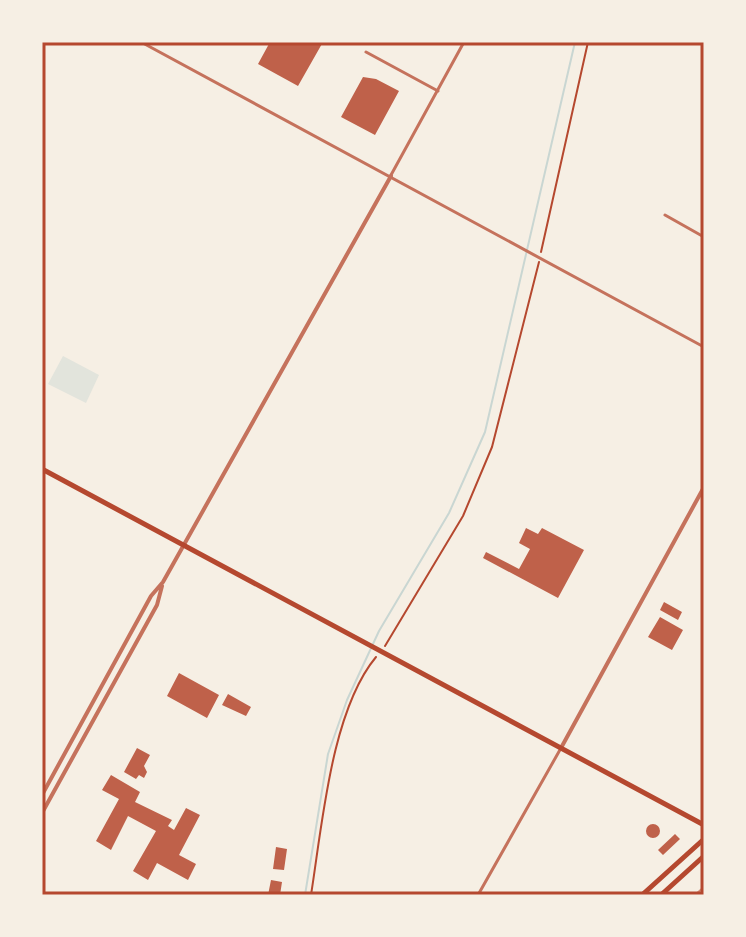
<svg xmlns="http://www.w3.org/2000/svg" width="746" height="937" font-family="Spectral,serif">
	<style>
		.green { fill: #e2e4dc }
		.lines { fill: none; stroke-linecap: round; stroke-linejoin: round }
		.stream { stroke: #c9d6d2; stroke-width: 2 }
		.building { fill: #bf614a }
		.path { stroke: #b5482f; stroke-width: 2 }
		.minor { stroke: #c5725c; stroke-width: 3 }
		.tertiary { stroke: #c5725c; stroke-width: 4 }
		.secondary { stroke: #b5482f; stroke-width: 5 }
		.primary { stroke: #b5482f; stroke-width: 5 }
		.rail { stroke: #cf8b77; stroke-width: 2 }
		.neatline { fill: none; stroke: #b5482f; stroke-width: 3 }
	</style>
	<rect width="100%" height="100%" fill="#f6efe4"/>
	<!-- green -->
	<path class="green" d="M 63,356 L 99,375 L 86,403 L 48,384 Z"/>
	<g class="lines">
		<!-- stream -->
		<path class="stream" d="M 305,895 L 328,754 L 347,700 L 379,631 L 449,513 L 485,432 L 575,42"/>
	</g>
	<!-- building -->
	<path class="building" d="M 270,42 L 323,42 L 298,86 L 258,64 Z
		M 363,77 L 376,79 L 399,91 L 375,135 L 341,117 Z
		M 526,528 L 538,534 L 542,528 L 584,550 L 558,598 L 483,558 L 486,552 L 519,569 L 530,549 L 519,543 Z
		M 664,602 L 682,612 L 678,620 L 660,610 Z
		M 660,617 L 683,630 L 672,650 L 648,637 Z
		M 179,673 L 219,695 L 207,718 L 167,696 Z
		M 228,694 L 251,707 L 246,716 L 222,705 Z
		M 137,748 L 150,755 L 144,766 L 147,772 L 144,778 L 139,775 L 136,779 L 124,772 Z
		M 111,775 L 140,792 L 135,802 L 172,820 L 168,826 L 174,830 L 186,808 L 200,815 L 179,855 L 196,864 L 188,880 L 157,863 L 148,880 L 133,871 L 156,831 L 128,816 L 111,850 L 96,841 L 119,799 L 102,790 Z
		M646 831a7 7 0 1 1 14 0a7 7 0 1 1-14 0Z
		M 675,834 L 680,839 L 663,855 L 658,850 Z
		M 276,847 L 287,849 L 284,870 L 273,869 Z
		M 271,880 L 282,882 L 280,895 L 268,895 Z"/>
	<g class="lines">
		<!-- path -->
		<path class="path" d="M 541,252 L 588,42
			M 385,646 L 463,516 L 492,447 L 539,262
			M 311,895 C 322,827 331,711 376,657"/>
		<!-- minor -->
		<path class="minor" d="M 141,42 L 704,347
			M 366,52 L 438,91
			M 391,175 L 464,42
			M 665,215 L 704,237
			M 478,895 L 561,748"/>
		<!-- tertiary -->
		<path class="tertiary" d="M 561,748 L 704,487
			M 42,795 L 151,596 L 163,582 L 391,176
			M 42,813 L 157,605 L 162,586"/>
		<!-- secondary -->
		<path class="secondary" d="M 42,469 L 704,825"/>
		<!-- primary -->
		<path class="primary" d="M 642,895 L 704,839
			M 661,895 L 704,856"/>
		<!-- rail -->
		<path class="rail" d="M 695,895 L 704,887"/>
	</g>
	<!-- border -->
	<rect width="746" height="937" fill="none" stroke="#f6efe4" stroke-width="88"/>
	<rect x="44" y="44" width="658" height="849" class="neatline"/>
</svg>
